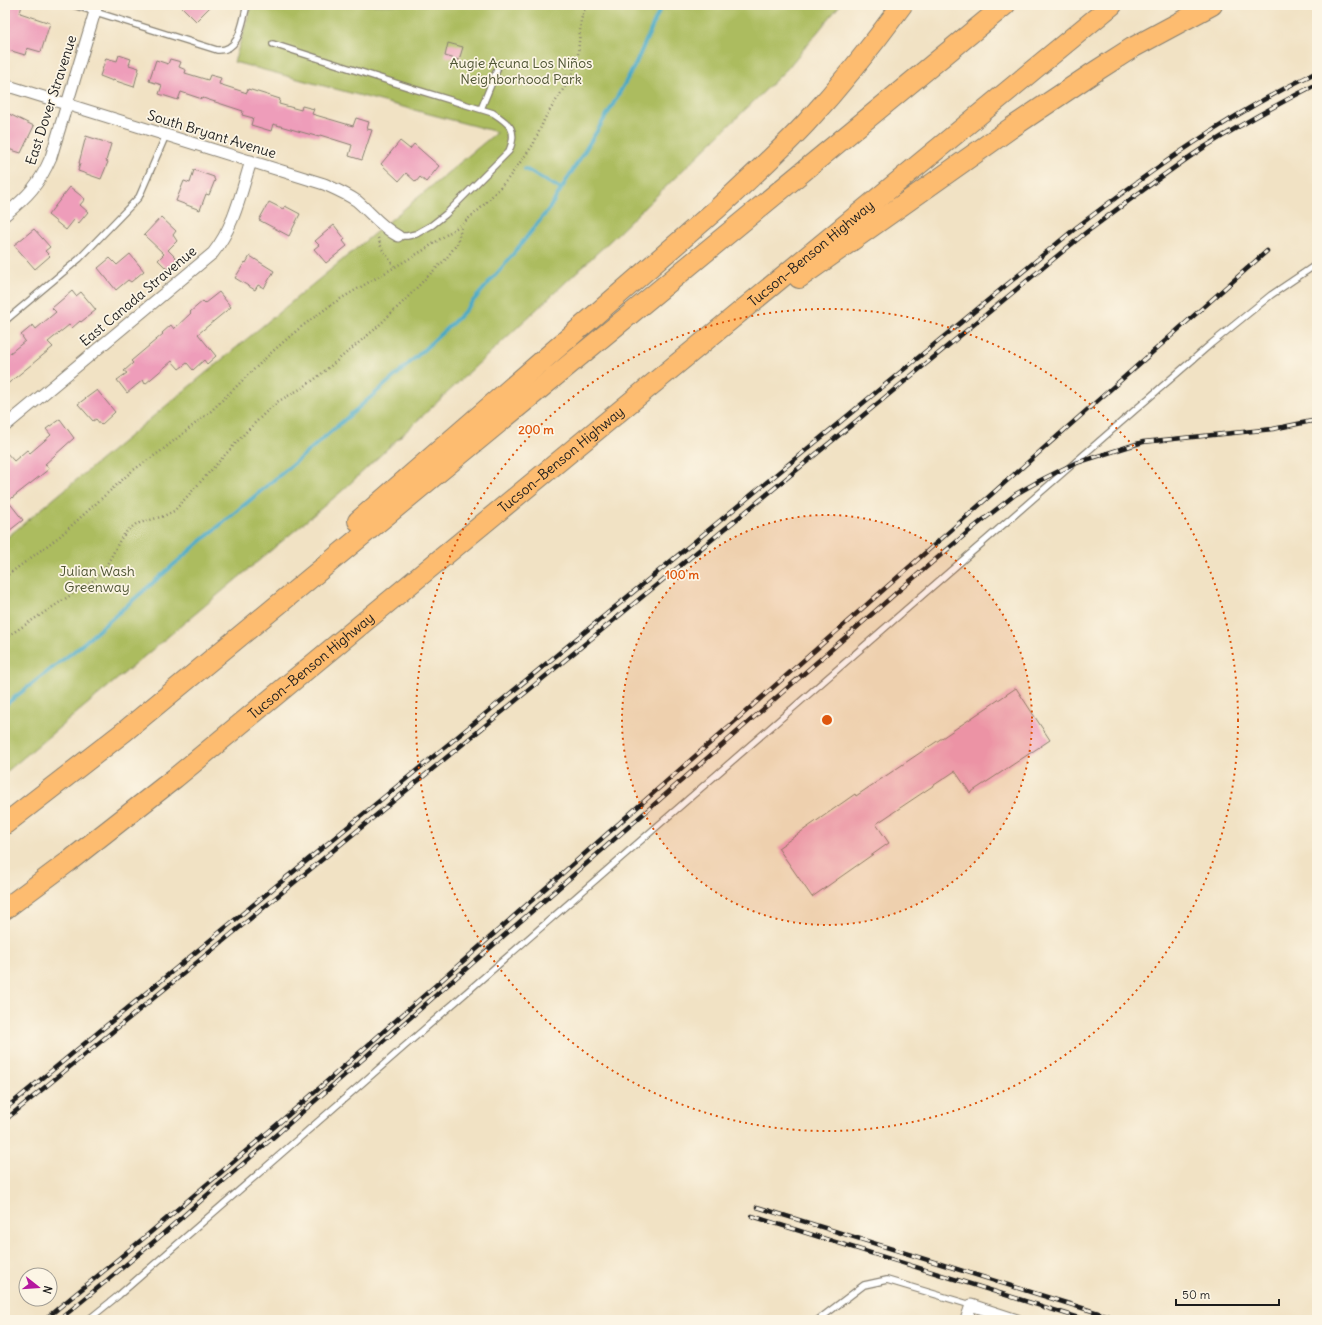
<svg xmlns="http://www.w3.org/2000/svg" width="1322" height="1325" font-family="Delius,sans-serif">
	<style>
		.green { fill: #acbc5f; stroke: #646c3e }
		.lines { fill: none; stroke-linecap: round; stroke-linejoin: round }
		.stream { stroke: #46a9c6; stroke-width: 4 }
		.building { fill: #ee9dba }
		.lane-casing { stroke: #867f70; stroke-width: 8 }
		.street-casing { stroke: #867f70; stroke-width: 13 }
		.highway-casing { stroke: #867f70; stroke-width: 22 }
		.path { stroke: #867f70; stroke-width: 2.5; stroke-dasharray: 1 3; stroke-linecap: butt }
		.lane { stroke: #fff; stroke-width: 5.5 }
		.street { stroke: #fff; stroke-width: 11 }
		.highway { stroke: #fdbc70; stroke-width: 20 }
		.rail-casing { stroke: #1c1c1c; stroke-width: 4.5 }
		.rail { stroke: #fcf5e5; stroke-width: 3; stroke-dasharray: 9; stroke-linecap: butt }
		.ring { fill: none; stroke: #de560d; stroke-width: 2; stroke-dasharray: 2 4 }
		.labels { text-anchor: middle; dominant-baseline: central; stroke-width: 3.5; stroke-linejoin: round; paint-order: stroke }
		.park-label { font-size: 14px; fill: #4e5433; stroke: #fcf5e5 }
		.street-label { font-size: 14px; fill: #1c1c1c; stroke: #fcf5e5 }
		.centre { fill: #de560d; stroke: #fcf5e5; stroke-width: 2 }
		.ring-label { font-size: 12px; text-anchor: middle; font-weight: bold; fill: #de560d; stroke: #fcf5e5; stroke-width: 3.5; stroke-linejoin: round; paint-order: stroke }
	</style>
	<rect width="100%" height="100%" fill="#fcf5e5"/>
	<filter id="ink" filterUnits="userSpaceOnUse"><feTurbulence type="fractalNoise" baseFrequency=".025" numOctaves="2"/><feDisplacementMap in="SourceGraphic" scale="8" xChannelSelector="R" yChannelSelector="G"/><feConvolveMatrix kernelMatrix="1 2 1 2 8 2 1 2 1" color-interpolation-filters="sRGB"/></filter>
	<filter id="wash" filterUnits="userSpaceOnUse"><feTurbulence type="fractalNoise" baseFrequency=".012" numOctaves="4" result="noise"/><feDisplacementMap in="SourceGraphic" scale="16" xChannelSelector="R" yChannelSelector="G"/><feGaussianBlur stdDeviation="0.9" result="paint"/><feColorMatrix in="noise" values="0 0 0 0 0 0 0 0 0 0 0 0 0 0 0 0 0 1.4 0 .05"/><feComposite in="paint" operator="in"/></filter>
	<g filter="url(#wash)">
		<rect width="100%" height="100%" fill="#f1e2c4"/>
		<!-- green -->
		<path class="green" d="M 252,5 L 840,5 L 787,69 L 612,239 L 342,491 L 5,773 L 5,539 L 497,132 L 234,62 Z"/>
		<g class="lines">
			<!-- stream -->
			<path class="stream" d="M 525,169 L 561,189
				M 5,705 L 78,648 L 194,547 L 305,454 L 401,371 L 461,315 L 506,263 L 549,209 L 611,108 L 635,65 L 662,5"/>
		</g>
		<g id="blocks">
			<!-- building -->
			<path class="building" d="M 5,5 L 22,5 L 20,13 L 50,23 L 41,52 L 27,48 L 25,55 L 5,49 Z
				M 180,5 L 212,5 L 196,21 Z
				M 448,43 L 463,47 L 459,60 L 445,56 Z
				M 119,55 L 131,59 L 129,65 L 139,68 L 134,87 L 113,80 L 113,81 L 100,76 L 106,58 L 117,61 Z
				M 170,59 L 181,62 L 179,67 L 186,70 L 185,73 L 208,80 L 210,75 L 221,78 L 219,84 L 247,93 L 248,89 L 280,99 L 279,104 L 301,110 L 302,106 L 314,109 L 312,114 L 353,126 L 356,118 L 369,122 L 367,129 L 372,130 L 362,160 L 349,156 L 352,145 L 320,135 L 319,137 L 273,124 L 271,131 L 251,125 L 253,118 L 242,115 L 243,111 L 203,98 L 202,99 L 181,92 L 178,100 L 159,94 L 162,85 L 149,81 L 156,60 L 168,64 Z
				M 9,114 L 34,126 L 21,153 L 5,148 L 5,121 Z
				M 86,136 L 111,144 L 106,161 L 108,162 L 101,179 L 78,171 L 80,163 L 79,163 Z
				M 400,141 L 410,149 L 414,144 L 439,166 L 426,182 L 420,177 L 416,182 L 406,173 L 399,181 L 381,164 Z
				M 194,170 L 214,177 L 214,179 L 215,180 L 209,195 L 206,194 L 200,210 L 176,201 L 184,181 L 190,183 Z
				M 70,187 L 85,199 L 80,205 L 88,212 L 78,224 L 74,220 L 66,230 L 48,215 Z
				M 269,202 L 283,209 L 285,206 L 300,214 L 289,236 L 259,220 Z
				M 161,217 L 176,231 L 173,235 L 177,241 L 168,250 L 177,259 L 167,269 L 158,260 L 164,254 L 144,235 Z
				M 334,225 L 345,239 L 343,241 L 347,246 L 326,263 L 314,249 L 319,245 L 315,241 Z
				M 34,229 L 50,247 L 45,251 L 50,256 L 35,269 L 14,245 Z
				M 130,254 L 144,271 L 131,282 L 128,280 L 116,290 L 98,268 L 110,258 L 117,265 Z
				M 250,256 L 274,271 L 264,288 L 258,285 L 255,290 L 235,278 L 245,262 L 246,263 Z
				M 72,291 L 76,296 L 81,292 L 96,310 L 81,322 L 80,321 L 72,328 L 69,325 L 48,342 L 53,347 L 5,386 L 5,357 L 25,341 L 21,335 L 33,325 L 36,329 L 56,312 L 52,308 Z
				M 219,292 L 231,307 L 198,334 L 216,356 L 207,364 L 204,360 L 193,370 L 187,363 L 179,369 L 172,361 L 145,384 L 143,380 L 127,393 L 117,380 L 127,373 L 124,371 L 133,363 L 131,361 L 163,334 L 162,333 L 171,325 L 174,329 L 191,313 L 190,312 L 203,301 L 205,303 Z
				M 97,390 L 115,412 L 101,425 L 96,419 L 93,421 L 78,404 Z
				M 60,419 L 74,438 L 45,464 L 49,469 L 8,501 L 23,520 L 5,534 L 5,451 L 14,461 L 27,450 L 30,453 L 51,435 L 46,429 Z
				M 1016,688 L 1050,740 L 970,793 L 955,771 L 876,824 L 889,843 L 812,897 L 778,848 L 855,794 L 856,796 Z"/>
		</g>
	</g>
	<g filter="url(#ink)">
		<use href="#blocks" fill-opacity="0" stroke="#867f70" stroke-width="1"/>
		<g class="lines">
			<defs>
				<path id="lane" d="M 73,5 L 217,50 C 240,52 242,23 247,5
					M 273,44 L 414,89 L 493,113 C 510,124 518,130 509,151 L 446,214 L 432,225 L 416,234 L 407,236 L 398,236
					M 481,109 L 497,70
					M 5,321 L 79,259 L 139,197 L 166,135
					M 88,1320 L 119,1295 L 1212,343 L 1271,295 L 1317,264
					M 818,1320 L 864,1285 L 887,1280 L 971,1305"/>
				<path id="street" d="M 5,85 L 324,184 C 335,189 347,194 357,201 C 371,213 381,227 398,236
					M 5,215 C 28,196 39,185 51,157 L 97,5
					M 5,426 L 213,253 C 234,227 241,193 251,161
					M 966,1320 L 971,1305 L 1017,1320"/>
				<g id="highway">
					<path d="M 799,278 L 1011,128 L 1093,73 L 1132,48 L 1212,5"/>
					<path d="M 358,521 L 718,208 C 748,180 778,153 806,123 C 840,86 872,46 902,5"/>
					<path d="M 5,824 L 125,731 L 1005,5"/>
					<path id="s1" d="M 5,909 L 68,862 L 175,778 L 1112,5"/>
				</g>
			</defs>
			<!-- lane casing -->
			<use href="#lane" class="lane-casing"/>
			<!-- street casing -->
			<use href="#street" class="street-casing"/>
			<!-- highway casing -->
			<use href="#highway" class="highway-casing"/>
			<!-- path -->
			<path class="path" d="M 554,72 L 571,77
				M 378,238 L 382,249 L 394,266
				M 5,577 L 60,536 L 132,471 L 161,451 L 210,412 L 273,351 L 301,327 L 335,302 L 424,250 L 462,224 L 480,209 L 507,180 L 533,145 L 545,118 L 571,77 L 578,54 L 581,20 L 586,5
				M 5,638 L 94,580 L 103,570 L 109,561 L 120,540 L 127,531 L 136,524 L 164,516 L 174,511 L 245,433 L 264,414 L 277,402 L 302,388 L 315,379 L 374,330 L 405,300 L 427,277 L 445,260 L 457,244 L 462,225"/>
			<!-- lane -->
			<use href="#lane" class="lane"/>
			<!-- street -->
			<use href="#street" class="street"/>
			<!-- highway -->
			<use href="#highway" class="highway"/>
			<defs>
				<path id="rail" d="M 5,1109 L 1077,227 C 1153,169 1231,113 1317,72
					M 5,1120 L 1084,234 C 1123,205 1162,175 1203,148 C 1240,125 1278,104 1317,84
					M 757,1207 L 1121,1320
					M 752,1216 L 1086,1320
					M 44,1320 L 145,1237 L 307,1099 L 1267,251
					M 59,1320 L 157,1239 L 903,587 L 974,527 L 1016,494 L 1039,481 L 1073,464 L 1143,442 L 1273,429 L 1317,420"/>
			</defs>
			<!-- rail casing -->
			<use href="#rail" class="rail-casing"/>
			<!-- rail -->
			<use href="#rail" class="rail"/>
		</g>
	</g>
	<!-- distance rings -->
	<circle cx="827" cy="720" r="205" fill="#de560d" fill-opacity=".12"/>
	<g class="ring">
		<circle cx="827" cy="720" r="205"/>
		<circle cx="827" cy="720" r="411"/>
	</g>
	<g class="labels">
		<!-- park labels -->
		<g class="park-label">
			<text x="521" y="63">Augie Acuna Los Niños<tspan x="521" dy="16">Neighborhood Park</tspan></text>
			<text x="97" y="571">Julian Wash<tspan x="97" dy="16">Greenway</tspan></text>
		</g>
		<!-- street labels -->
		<g class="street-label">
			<text transform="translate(51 100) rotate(-72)">East Dover Stravenue</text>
			<text transform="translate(212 134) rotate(17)">South Bryant Avenue</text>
			<text stroke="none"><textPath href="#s1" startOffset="1039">Tucson–Benson Highway</textPath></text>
			<text transform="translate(138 296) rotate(-40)">East Canada Stravenue</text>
			<text stroke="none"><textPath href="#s1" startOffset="715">Tucson–Benson Highway</textPath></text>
			<text stroke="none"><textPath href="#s1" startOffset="391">Tucson–Benson Highway</textPath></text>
		</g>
	</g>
	<circle cx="827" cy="720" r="6" class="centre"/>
	<g class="ring-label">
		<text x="536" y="434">200 m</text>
		<text x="682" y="579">100 m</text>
	</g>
	<!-- margin -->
	<rect width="1322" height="1325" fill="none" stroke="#fcf5e5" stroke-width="20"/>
	<!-- north arrow -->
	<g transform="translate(38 1287) rotate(107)"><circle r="19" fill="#fcf5e5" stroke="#a29e95"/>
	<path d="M0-3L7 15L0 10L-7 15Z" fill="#b5179e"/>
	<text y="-6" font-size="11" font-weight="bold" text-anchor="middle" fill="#1c1c1c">N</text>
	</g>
	<!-- scale -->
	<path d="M1176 1299v6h103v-6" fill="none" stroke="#1c1c1c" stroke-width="2"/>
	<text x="1182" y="1299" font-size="12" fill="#1c1c1c" stroke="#fcf5e5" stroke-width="3" paint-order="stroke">50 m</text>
</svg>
